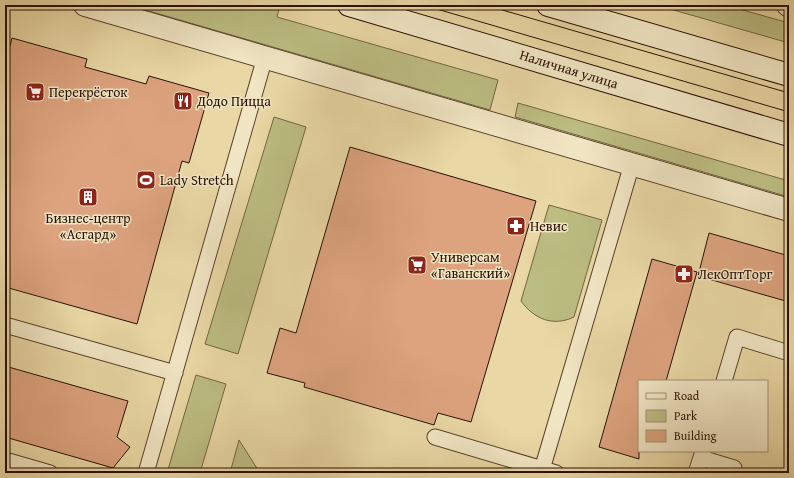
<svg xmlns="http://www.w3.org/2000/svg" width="794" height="478" font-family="'Gentium Book Plus',serif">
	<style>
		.green { fill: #bcbd82; stroke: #726642 }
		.building { fill: #dca37e; stroke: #291003 }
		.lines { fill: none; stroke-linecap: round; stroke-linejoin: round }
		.lane-casing { stroke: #59422c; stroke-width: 17 }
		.street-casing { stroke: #59422c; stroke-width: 24 }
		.secondary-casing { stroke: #291003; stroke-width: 24 }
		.lane { stroke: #f1e6c4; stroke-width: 15 }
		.street { stroke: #f1e6c4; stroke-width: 22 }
		.secondary { stroke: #f1e6c4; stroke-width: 22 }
		.tram { stroke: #291003; stroke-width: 1 }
		.labels { text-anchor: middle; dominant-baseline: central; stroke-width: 3; stroke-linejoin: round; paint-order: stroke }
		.street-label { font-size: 14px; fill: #291003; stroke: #f1e6c4 }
		.poi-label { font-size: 14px; fill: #291003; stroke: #f1e6c4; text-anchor: start }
	</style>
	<rect width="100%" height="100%" fill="#e9d8a5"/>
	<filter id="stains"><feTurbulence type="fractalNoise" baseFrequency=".005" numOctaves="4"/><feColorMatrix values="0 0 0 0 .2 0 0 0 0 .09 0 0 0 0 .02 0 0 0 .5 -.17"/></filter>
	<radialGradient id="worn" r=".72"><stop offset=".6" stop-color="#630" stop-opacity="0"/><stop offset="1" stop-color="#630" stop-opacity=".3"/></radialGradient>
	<!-- green -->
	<path class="green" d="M 128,5 L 280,5 L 277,17 L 498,80 L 490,110 Z
		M 656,5 L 725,5 L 789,23 L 789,43 Z
		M 518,103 L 789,181 L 789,197 L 515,117 Z
		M 274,117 L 306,127 L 238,354 L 205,344 Z
		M 549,205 L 602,220 L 574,317 C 553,327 534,319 521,301 Z
		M 196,375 L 226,384 L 200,473 L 167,473 Z
		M 239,440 L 260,473 L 230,473 Z"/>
	<!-- building -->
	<path class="building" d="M 12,38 L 87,59 L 85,67 L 146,84 L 149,76 L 209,93 L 189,163 L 182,161 L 137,324 L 5,287 L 5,45 L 10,46 Z
		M 350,147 L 536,201 L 471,422 L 438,413 L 434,425 L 304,387 L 305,383 L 267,373 L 280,328 L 296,333 Z
		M 709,233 L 789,256 L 789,302 L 698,276 Z
		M 652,259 L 697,272 L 666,381 L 639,381 L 639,459 L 599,447 Z
		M 5,366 L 128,401 L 117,437 L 130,447 L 113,468 L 5,437 Z"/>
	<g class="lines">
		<defs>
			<path id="lane" d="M 5,325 L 175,373
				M 724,381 L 737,337 L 789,353
				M 435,437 L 556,473
				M 701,458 L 734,468
				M 5,460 L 50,473
				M 146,473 L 265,57
				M 541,473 L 632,164
				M 696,473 L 703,451"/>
			<path id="street" d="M 85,5 L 789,210
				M 788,5 L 789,5"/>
			<path id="secondary" d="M 349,5 L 789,135
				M 548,5 L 789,75"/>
		</defs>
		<!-- lane casing -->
		<use href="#lane" class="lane-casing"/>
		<!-- street casing -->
		<use href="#street" class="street-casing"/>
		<!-- secondary casing -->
		<use href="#secondary" class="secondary-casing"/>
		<!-- lane -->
		<use href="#lane" class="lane"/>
		<!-- street -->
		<use href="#street" class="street"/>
		<!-- secondary -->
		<use href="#secondary" class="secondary"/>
		<!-- tram -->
		<path class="tram" d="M 423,5 L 789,112
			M 485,5 L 789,93"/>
	</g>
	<!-- icons -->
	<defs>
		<symbol id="supermarket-square" viewBox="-11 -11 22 22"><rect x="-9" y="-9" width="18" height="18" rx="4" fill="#8f2418" stroke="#f1e6c4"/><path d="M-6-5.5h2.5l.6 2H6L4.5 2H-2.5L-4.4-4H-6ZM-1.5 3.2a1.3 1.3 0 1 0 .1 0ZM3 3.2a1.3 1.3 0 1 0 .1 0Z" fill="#fff"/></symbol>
		<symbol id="restaurant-square" viewBox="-11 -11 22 22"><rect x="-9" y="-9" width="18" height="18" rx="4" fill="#8f2418" stroke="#f1e6c4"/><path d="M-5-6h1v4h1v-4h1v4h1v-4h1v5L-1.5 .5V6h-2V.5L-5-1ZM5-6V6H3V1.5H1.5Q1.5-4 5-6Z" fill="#fff"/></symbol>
		<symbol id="stadium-square" viewBox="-11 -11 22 22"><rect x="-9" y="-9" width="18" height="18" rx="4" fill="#8f2418" stroke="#f1e6c4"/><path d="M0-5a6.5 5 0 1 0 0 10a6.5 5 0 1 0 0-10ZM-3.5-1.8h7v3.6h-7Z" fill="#fff"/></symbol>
		<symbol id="building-square" viewBox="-11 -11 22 22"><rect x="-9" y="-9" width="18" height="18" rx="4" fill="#8f2418" stroke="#f1e6c4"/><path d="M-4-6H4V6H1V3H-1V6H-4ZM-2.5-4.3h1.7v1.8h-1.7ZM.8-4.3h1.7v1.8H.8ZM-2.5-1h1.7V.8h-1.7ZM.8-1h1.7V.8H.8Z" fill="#fff"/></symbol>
		<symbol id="pharmacy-square" viewBox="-11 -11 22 22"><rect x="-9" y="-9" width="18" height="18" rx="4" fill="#8f2418" stroke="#f1e6c4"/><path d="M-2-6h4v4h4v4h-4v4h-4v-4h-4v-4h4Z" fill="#fff"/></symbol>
	</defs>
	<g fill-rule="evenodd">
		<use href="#supermarket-square" x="24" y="81" width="22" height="22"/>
		<use href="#restaurant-square" x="172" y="90" width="22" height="22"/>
		<use href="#stadium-square" x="135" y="169" width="22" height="22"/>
		<use href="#building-square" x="77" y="186" width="22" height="22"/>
		<use href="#pharmacy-square" x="505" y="215" width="22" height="22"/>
		<use href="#supermarket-square" x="406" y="254" width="22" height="22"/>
		<use href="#pharmacy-square" x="673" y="263" width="22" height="22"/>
	</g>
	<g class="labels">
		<!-- street labels -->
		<g class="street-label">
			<text transform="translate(569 69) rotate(17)">Наличная улица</text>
		</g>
		<!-- poi labels -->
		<g class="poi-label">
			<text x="49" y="92">Перекрёсток</text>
			<text x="197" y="101">Додо Пицца</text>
			<text x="160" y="180">Lady Stretch</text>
			<text x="88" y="218" text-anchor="middle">Бизнес-центр<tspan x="88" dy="16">«Асгард»</tspan></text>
			<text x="530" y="226">Невис</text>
			<text x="431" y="257">Универсам<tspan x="431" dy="16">«Гаванский»</tspan></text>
			<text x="698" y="274">ЛекОптТорг</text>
		</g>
	</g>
	<!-- margin -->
	<rect width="794" height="478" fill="none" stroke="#e9d8a5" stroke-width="20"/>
	<rect x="6" y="6" width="782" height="466" fill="none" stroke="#291003" stroke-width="2"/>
	<rect x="10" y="10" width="774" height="458" fill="none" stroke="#291003"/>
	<!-- legend -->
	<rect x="638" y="380" width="130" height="72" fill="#f1e6c4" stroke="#a19077"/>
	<rect x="646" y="393" width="20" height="6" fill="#f1e6c4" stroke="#a19077"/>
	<text x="674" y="400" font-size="12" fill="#291003">Road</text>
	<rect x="646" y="410" width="20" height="12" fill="#bcbd82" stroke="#a19077"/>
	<text x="674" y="420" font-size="12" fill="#291003">Park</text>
	<rect x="646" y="430" width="20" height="12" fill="#dca37e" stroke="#a19077"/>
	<text x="674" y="440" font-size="12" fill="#291003">Building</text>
	<rect width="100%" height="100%" filter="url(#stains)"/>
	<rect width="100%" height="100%" fill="url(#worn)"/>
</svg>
